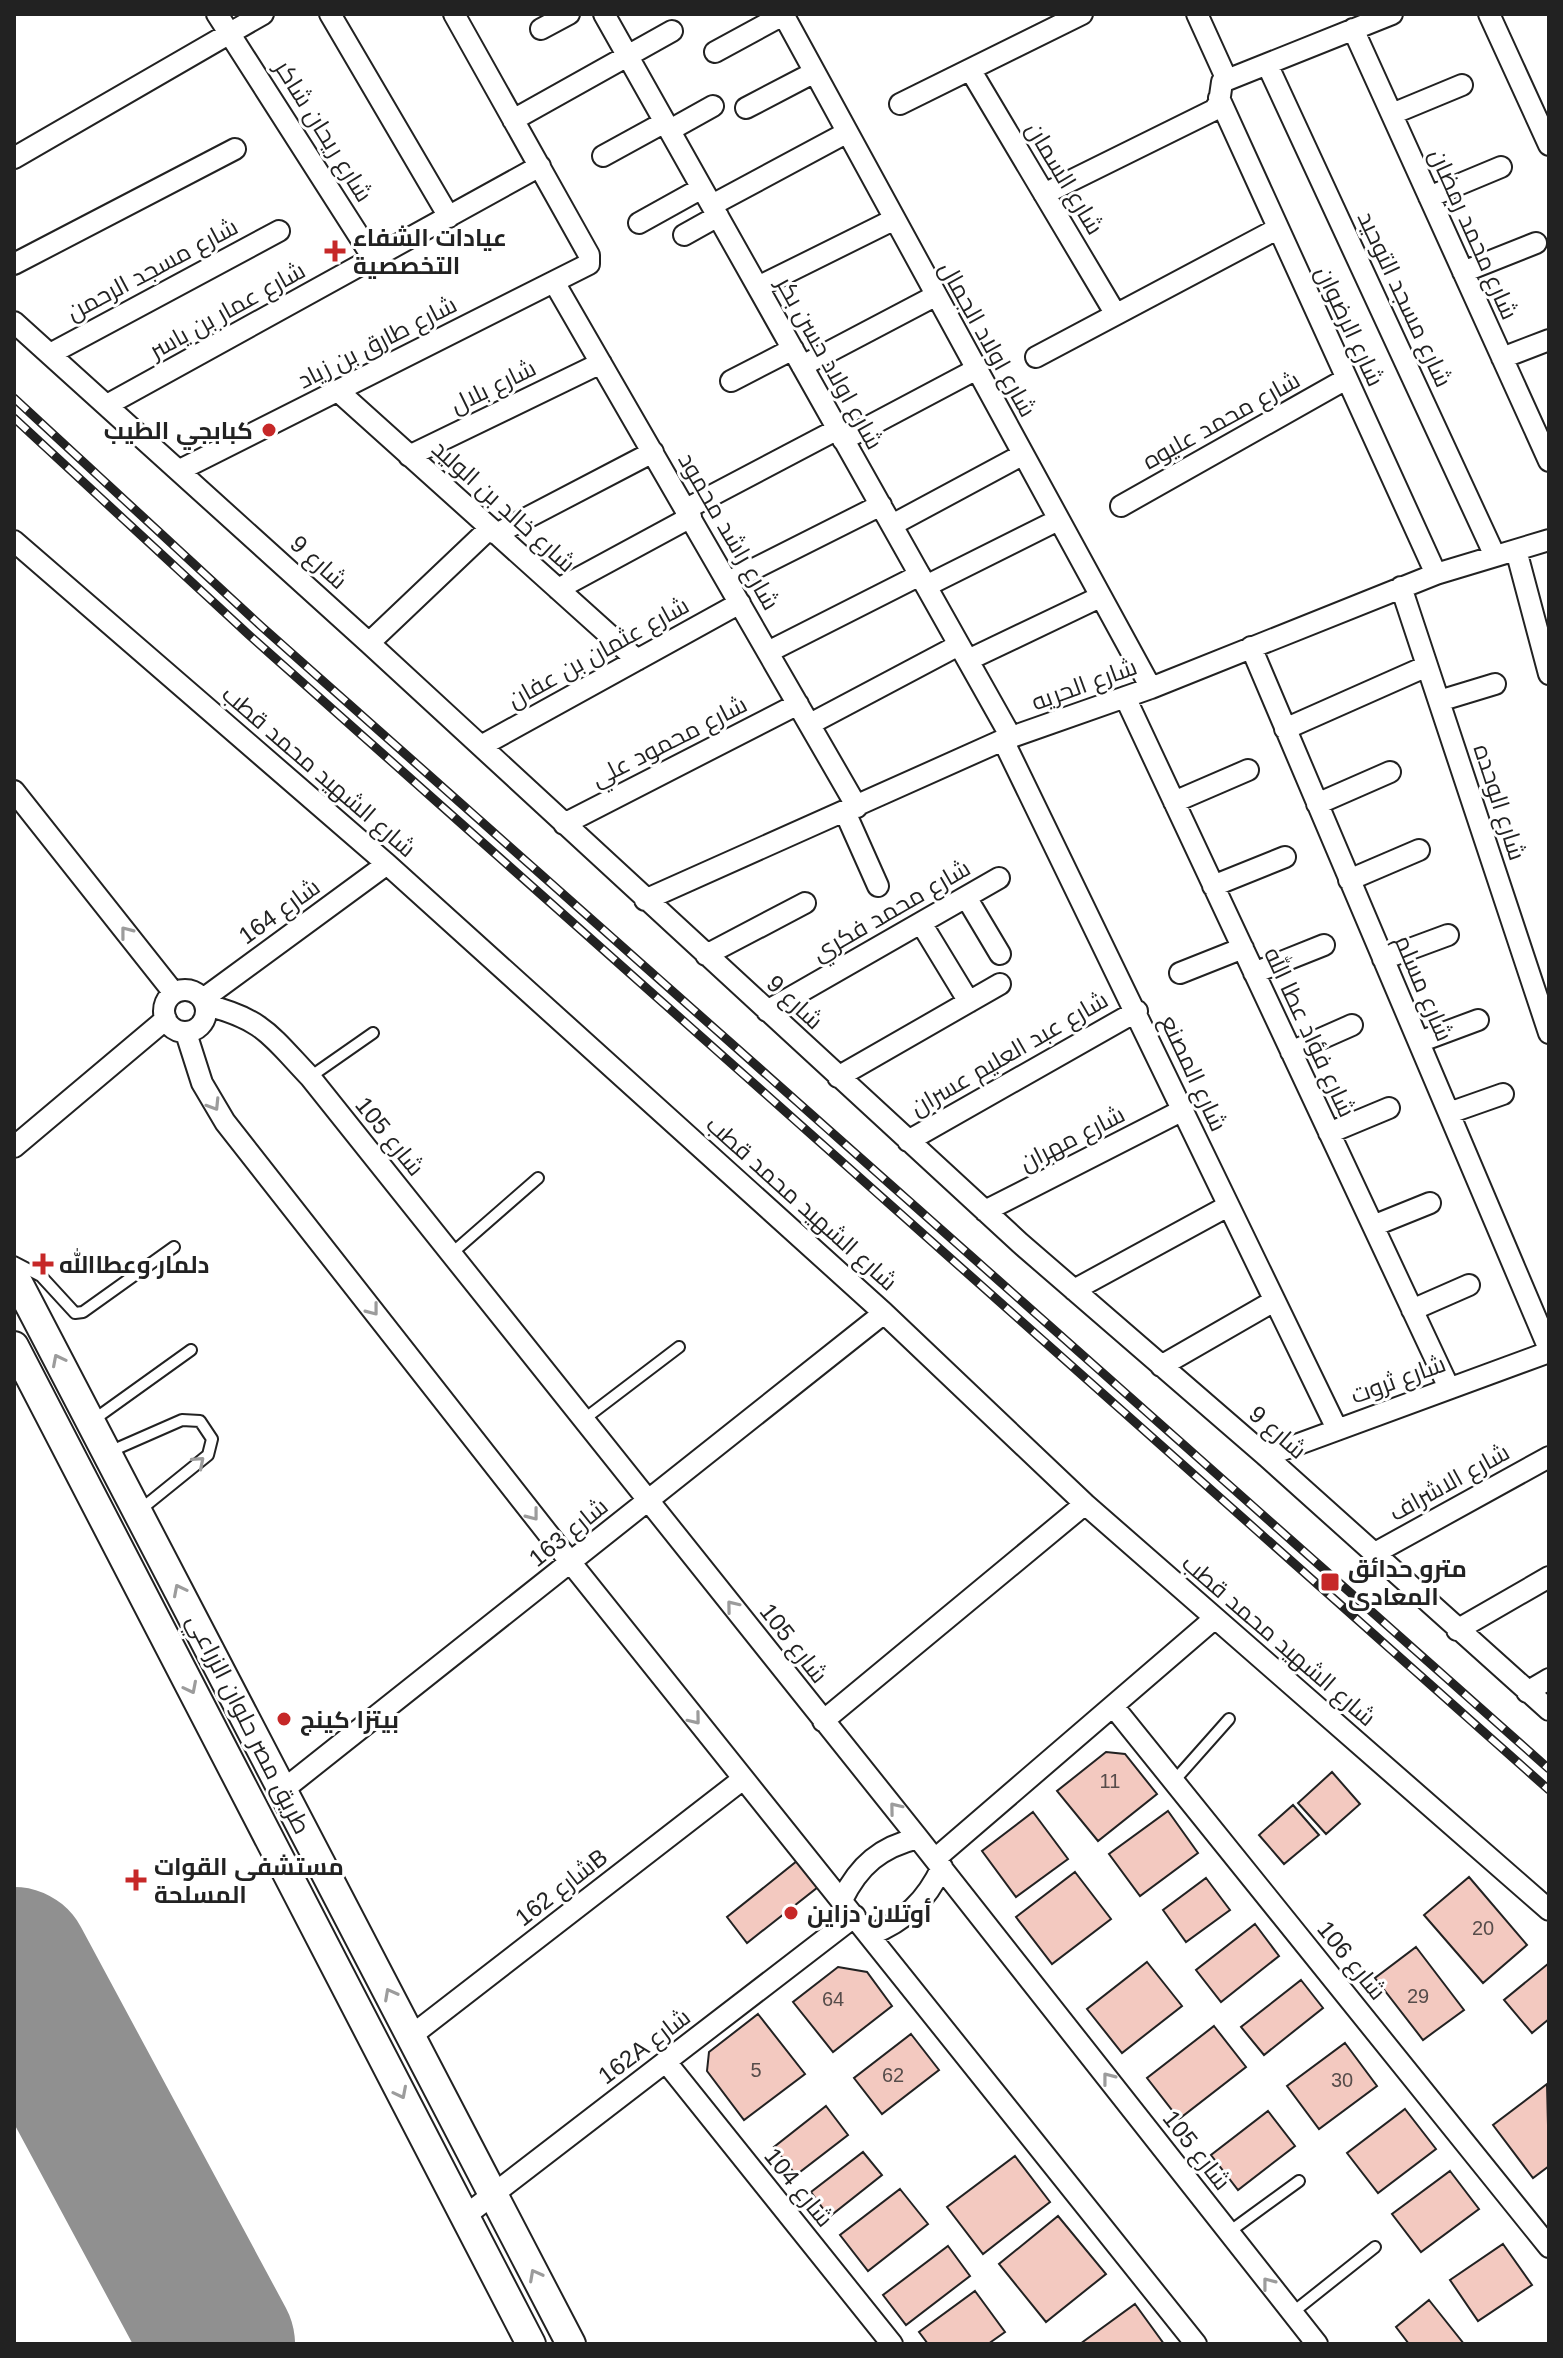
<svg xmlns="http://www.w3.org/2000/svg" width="1563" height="2358" font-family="Helvetica,Cairo,sans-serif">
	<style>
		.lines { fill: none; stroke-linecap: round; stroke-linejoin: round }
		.runway { stroke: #909090; stroke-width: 152 }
		.building { fill: #f3c9c0; stroke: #222; stroke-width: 2 }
		.service-casing { stroke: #222; stroke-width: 14 }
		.minor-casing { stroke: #222; stroke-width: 24 }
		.secondary-casing { stroke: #222; stroke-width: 32 }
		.service { stroke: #fff; stroke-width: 10 }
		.minor { stroke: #fff; stroke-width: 20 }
		.secondary { stroke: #fff; stroke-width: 28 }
		.rail-casing { stroke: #222; stroke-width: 9 }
		.rail { stroke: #fff; stroke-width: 6; stroke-dasharray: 18; stroke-linecap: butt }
		.oneway { stroke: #9c9c9c }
		.poi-dot { fill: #c62828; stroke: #fff; stroke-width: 3 }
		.labels { text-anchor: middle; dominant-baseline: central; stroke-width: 6; stroke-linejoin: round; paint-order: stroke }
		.number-label { font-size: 20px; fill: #564c4a }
		.street-label { font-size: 24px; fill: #222; stroke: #fff }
		.poi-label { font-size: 24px; font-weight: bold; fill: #222; stroke: #fff; text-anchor: start }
	</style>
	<rect width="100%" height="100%" fill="#fff"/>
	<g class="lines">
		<!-- runway -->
		<path class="runway" d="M 14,1963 L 219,2344"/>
	</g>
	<!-- building -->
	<path class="building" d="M 1106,1752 L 1125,1754 L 1157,1794 L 1098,1841 L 1057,1791 Z
		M 1332,1772 L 1360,1804 L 1326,1834 L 1298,1803 Z
		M 1293,1805 L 1319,1835 L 1284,1864 L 1259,1835 Z
		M 1168,1811 L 1198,1853 L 1140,1896 L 1109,1854 Z
		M 1033,1812 L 1068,1859 L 1016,1897 L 982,1851 Z
		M 797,1861 L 818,1887 L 747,1943 L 727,1917 Z
		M 1075,1872 L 1111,1919 L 1052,1964 L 1016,1917 Z
		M 1469,1877 L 1527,1945 L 1483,1983 L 1424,1915 Z
		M 1206,1878 L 1230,1910 L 1186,1942 L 1163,1910 Z
		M 1255,1924 L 1279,1956 L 1221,2002 L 1196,1970 Z
		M 1416,1947 L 1464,2010 L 1423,2040 L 1375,1978 Z
		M 1147,1962 L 1182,2006 L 1122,2053 L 1087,2009 Z
		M 1549,1963 L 1549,2019 L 1532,2033 L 1504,2000 Z
		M 838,1967 L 867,1972 L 892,2006 L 833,2052 L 793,2002 Z
		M 1301,1980 L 1323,2008 L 1264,2055 L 1241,2027 Z
		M 758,2014 L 805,2074 L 744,2120 L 707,2071 L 709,2052 Z
		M 1214,2026 L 1246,2067 L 1179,2119 L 1147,2078 Z
		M 911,2034 L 939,2070 L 882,2114 L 854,2078 Z
		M 1345,2043 L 1377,2086 L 1319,2129 L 1287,2086 Z
		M 1547,2084 L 1549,2166 L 1533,2178 L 1493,2125 Z
		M 826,2106 L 848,2135 L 796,2175 L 774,2147 Z
		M 1405,2109 L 1436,2149 L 1378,2193 L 1347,2153 Z
		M 1268,2111 L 1295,2146 L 1238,2190 L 1211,2155 Z
		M 863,2152 L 882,2175 L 829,2217 L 811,2192 Z
		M 1015,2156 L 1050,2202 L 983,2254 L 947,2207 Z
		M 1450,2171 L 1479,2209 L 1421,2252 L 1392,2214 Z
		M 900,2189 L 928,2224 L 868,2271 L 840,2235 Z
		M 1058,2216 L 1106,2274 L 1046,2322 L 999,2264 Z
		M 1503,2244 L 1532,2285 L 1478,2321 L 1450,2280 Z
		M 948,2246 L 970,2276 L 906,2325 L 883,2295 Z
		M 975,2291 L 1005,2332 L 988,2344 L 928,2344 L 919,2332 Z
		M 1429,2300 L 1464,2344 L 1409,2344 L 1396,2327 Z
		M 1135,2304 L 1164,2344 L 1080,2344 Z"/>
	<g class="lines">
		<defs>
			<path id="service" d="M 310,1077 L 373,1033
				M 451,1254 L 538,1178
				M 14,1262 L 41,1276 L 75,1313 L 83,1312 L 174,1247
				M 583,1420 L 679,1347
				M 92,1421 L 191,1350
				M 109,1452 L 182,1420 L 200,1421 L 212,1439 L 208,1455 L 140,1510
				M 1174,1781 L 1229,1719
				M 1229,2232 L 1299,2181
				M 1292,2313 L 1375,2247"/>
			<path id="minor" d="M 217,14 L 373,258
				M 330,14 L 449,217
				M 604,14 L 1011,737
				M 783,14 L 1151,688
				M 1197,14 L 1227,80
				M 1489,14 L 1549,145
				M 541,29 L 569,14
				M 1353,29 L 1549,461
				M 715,52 L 783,15
				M 1267,64 L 1495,556
				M 971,71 L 1115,313
				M 1219,98 L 1436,574
				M 900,104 L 1082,14
				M 746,108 L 813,73
				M 1392,114 L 1462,85
				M 513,120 L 672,31
				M 670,130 L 713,106
				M 603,156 L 665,122
				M 14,158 L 263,14
				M 1044,194 L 1214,110 L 1219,103 L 1222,82 L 1392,14
				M 1429,197 L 1501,167
				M 712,205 L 846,133
				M 639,223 L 702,188
				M 684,235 L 718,216
				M 14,264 L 235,149
				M 1463,272 L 1536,243
				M 554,282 L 857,807
				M 758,287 L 893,220
				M 14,322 L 369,643 L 1020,1243 L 1266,1456 L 1549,1710
				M 50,354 L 279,231
				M 1036,357 L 1277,229
				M 1502,358 L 1549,340
				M 802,366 L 935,296
				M 731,381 L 793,349
				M 338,391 L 637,660
				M 107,405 L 540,166
				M 843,440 L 975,370
				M 409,456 L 601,363
				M 180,470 L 589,264 L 589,255 L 454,14
				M 1121,506 L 1346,379
				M 686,509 L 838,429
				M 892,525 L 1022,455
				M 496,534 L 653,452
				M 14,541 L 387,864 L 884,1313 L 1085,1504 L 1549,1910
				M 1516,550 L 1549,674
				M 728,582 L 881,505
				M 926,586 L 1058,520
				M 1401,587 L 1549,1033
				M 558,589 L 691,517
				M 369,643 L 489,529
				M 1251,647 L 1549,1349
				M 768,652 L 920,575
				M 968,660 L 1100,597
				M 1125,697 L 1449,1388
				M 1439,701 L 1495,684
				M 810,724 L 959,645
				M 1285,729 L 1427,666
				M 1003,740 L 1337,1429
				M 481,746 L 740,603
				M 14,791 L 174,993
				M 1174,802 L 1248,770
				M 1317,804 L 1390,772
				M 845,812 L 878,886
				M 564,824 L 798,704
				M 1349,880 L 1419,850
				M 1213,886 L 1285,857
				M 966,897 L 1000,954
				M 645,900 L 1003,740 L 1151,688 L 1436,574 L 1549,540
				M 921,923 L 969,1002
				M 706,955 L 805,903
				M 1383,959 L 1448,935
				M 1180,973 L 1243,948
				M 1254,973 L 1324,945
				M164 1011a21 21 0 1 1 42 0a21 21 0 1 1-42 0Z
				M 203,999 L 387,864
				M 206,1005 C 263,1019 271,1036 310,1077 L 918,1838 L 1317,2344
				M 767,1011 L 999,878
				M 186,1033 L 202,1083 L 225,1122 L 571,1563 L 1196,2344
				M 1419,1042 L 1478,1020
				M 1291,1052 L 1352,1025
				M 838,1077 L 1000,984
				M 1449,1113 L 1503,1094
				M 1329,1133 L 1389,1108
				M 908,1141 L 1137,1011
				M 14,1147 L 166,1019
				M 985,1211 L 1183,1110
				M 1373,1226 L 1430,1203
				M 1074,1290 L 1228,1206
				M 1412,1310 L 1469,1285
				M 1161,1366 L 1274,1301
				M 1266,1456 L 1549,1352
				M 1375,1553 L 1549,1457
				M 1457,1630 L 1549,1577
				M 1527,1692 L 1549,1679
				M 1113,1706 L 1549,2247
				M 823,1721 L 1085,1504
				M 283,1790 L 884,1313
				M 935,1859 L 1215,1618
				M 842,1900 C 859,1865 881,1847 918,1838
				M 870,1935 C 905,1921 926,1901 942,1867
				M 411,2036 L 743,1779
				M 666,2062 L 892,2344
				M 465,2216 L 855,1916"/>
			<path id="secondary" d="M 14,1275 L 571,2344
				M 14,1346 L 531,2344"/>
		</defs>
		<!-- service casing -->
		<use href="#service" class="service-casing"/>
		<!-- minor casing -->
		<use href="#minor" class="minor-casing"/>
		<!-- secondary casing -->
		<use href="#secondary" class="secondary-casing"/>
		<!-- service -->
		<use href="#service" class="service"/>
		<!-- minor -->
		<use href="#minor" class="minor"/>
		<!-- secondary -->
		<use href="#secondary" class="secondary"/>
		<defs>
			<path id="rail" d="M 14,398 L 261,626 L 1549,1769
				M 14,418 L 249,635 L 1549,1790"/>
		</defs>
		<!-- rail casing -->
		<use href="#rail" class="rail-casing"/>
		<!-- rail -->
		<use href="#rail" class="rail"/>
	</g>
	<!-- one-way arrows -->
	<defs><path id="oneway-chevron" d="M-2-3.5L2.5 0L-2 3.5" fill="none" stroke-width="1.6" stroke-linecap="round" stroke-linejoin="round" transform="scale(2)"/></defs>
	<g class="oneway">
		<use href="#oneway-chevron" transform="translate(126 932) rotate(-128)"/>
		<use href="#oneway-chevron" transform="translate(214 1105) rotate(58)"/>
		<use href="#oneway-chevron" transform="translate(373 1310) rotate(52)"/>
		<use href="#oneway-chevron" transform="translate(58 1360) rotate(-117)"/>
		<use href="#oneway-chevron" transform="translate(199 1462) rotate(-41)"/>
		<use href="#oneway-chevron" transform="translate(533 1515) rotate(52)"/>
		<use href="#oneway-chevron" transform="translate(179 1590) rotate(-117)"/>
		<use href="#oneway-chevron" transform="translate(732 1606) rotate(-129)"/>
		<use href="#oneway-chevron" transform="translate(191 1688) rotate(63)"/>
		<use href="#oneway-chevron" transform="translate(695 1719) rotate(51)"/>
		<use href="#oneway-chevron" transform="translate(895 1808) rotate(-129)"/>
		<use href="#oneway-chevron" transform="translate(390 1994) rotate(-118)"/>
		<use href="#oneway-chevron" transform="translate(1108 2078) rotate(-128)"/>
		<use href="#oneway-chevron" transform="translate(401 2093) rotate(63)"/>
		<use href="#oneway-chevron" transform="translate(535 2275) rotate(-118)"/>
		<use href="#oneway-chevron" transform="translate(1268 2283) rotate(-128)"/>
	</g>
	<!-- markers -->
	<g class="poi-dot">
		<path d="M331 239h8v8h8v8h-8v8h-8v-8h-8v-8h8z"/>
		<circle cx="269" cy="430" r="8"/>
		<path d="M39 1252h8v8h8v8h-8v8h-8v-8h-8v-8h8z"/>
		<rect x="1320" y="1572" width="20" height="20" rx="4"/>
		<circle cx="284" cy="1719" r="8"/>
		<path d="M132 1868h8v8h8v8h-8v8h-8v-8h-8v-8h8z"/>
		<circle cx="791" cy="1913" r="8"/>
	</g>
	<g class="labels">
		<!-- number labels -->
		<g class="number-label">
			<text x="1110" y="1781">11</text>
			<text x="1483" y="1928">20</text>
			<text x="1418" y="1996">29</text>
			<text x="833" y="1999">64</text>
			<text x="756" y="2070">5</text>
			<text x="893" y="2075">62</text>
			<text x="1342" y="2080">30</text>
		</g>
		<!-- street labels -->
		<g class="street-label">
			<text transform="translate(324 131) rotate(58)">شارع ريحان شاكر</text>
			<text transform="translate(1065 178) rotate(59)">شارع السمان</text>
			<text transform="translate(1474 234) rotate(66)">شارع محمد رمضان</text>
			<text transform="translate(152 269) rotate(-28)">شارع مسجد الرحمن</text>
			<text transform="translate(1405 299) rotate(65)">شارع مسجد التوحيد</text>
			<text transform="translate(227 310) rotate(-29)">شارع عمار بن ياسر</text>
			<text transform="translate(1350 326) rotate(65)">شارع الرضوان</text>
			<text transform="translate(988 339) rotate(61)">شارع اولاد الجمال</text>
			<text transform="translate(377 342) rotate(-27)">شارع طارق بن زياد</text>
			<text transform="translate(830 363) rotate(61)">شارع اولاد حسن بكر</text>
			<text transform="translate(493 386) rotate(-26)">شارع بلال</text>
			<text transform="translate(1221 420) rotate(-29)">شارع محمد عليوه</text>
			<text transform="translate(504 506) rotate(42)">شارع خالد بن الوليد</text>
			<text transform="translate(729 531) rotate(60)">شارع راشد محمود</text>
			<text transform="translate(319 562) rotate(42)">شارع 9</text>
			<text transform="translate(598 652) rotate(-29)">شارع عثمان بن عفان</text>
			<text transform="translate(1084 684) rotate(-20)">شارع الحريه</text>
			<text transform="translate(669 741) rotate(-27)">شارع محمود علي</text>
			<text transform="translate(319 771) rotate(41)">شارع الشهيد محمد قطب</text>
			<text transform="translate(1500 802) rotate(72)">شارع الوحده</text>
			<text transform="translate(891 910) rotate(-30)">شارع محمد فكري</text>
			<text transform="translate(279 911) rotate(-36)">شارع 164</text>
			<text transform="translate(1424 988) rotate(67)">شارع مسلم</text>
			<text transform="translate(795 1002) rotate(43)">شارع 9</text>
			<text transform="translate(1310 1032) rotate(65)">شارع فؤاد عطا الله</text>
			<text transform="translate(1009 1053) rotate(-30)">شارع عبد العليم عسران</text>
			<text transform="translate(1194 1073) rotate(65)">شارع المصنع</text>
			<text transform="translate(390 1136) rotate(51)">شارع 105</text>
			<text transform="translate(1072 1138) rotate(-27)">شارع مهران</text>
			<text transform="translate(802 1203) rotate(42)">شارع الشهيد محمد قطب</text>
			<text transform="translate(1398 1379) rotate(-20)">شارع ثروت</text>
			<text transform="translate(1278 1432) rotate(41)">شارع 9</text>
			<text transform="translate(1449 1482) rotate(-29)">شارع الاشراف</text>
			<text transform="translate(568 1532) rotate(-39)">شارع 163</text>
			<text transform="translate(1279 1640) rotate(41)">شارع الشهيد محمد قطب</text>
			<text transform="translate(794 1643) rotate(52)">شارع 105</text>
			<text transform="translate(249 1724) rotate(63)">طريق مصر حلوان الزراعي</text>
			<text transform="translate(561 1887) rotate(-38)">شارع 162B</text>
			<text transform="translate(1352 1960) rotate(51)">شارع 106</text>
			<text transform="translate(644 2046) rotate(-37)">162A شارع</text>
			<text transform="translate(1197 2150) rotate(52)">شارع 105</text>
			<text transform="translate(799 2187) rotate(51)">شارع 104</text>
		</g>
		<!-- poi labels -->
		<g class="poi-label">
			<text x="353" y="237">عيادات الشفاء<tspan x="353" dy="28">التخصصية</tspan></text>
			<text x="253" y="430" text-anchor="end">كبابجي الطيب</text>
			<text x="59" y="1264">دلمار وعطاالله</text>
			<text x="1348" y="1568">مترو حدائق<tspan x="1348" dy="28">المعادى</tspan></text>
			<text x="300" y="1719">بيتزا كينج</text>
			<text x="154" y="1866">مستشفى القوات<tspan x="154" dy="28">المسلحة</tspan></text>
			<text x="807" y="1913">أوتلان دزاين</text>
		</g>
	</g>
	<!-- border -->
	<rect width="1563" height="2358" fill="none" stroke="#222222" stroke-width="32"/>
</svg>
